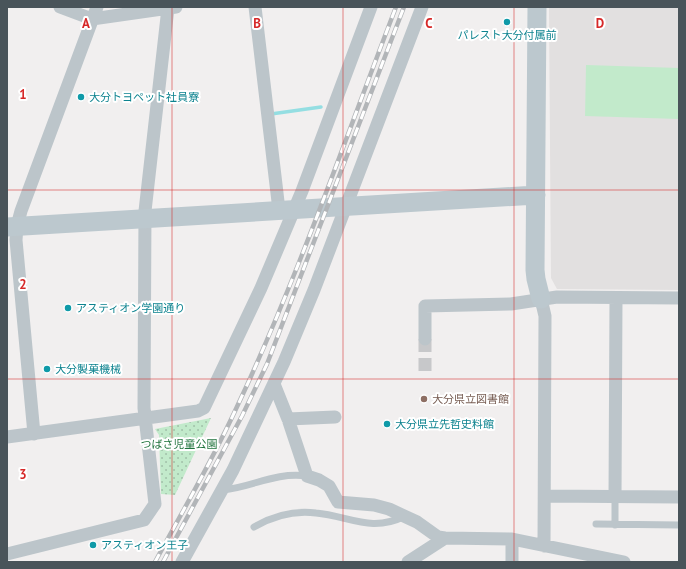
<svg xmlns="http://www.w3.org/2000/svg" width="686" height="569" font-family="'PT Sans','Noto Sans JP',sans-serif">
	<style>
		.education { fill: #e2e0e0 }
		.grass { fill: #c2eacb }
		.park { fill: url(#park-dots) }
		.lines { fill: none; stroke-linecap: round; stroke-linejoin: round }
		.stream { stroke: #94dee2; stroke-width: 3.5 }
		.street-tunnel { stroke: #c7c8ca; stroke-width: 13; stroke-dasharray: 13 6; stroke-linecap: butt }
		.lane { stroke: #bcc5ca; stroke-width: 7 }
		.street { stroke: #bcc5ca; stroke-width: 13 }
		.secondary { stroke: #bcc8ce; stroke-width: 19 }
		.rail-casing { stroke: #b2b5b8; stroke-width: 4.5 }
		.rail { stroke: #fff; stroke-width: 3; stroke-dasharray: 9; stroke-linecap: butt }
		.grid { fill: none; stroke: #d62828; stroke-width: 1; stroke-opacity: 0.55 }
		.culture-dot { fill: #0f9aa8; stroke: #fff; stroke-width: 1.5 }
		.education-dot { fill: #8d6e63; stroke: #fff; stroke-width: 1.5 }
		.labels { text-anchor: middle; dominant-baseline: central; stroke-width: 4; stroke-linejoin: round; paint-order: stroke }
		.culture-label { font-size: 11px; fill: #0d838f; stroke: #fff; text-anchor: start }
		.education-label { font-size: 11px; fill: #785e54; stroke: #fff; text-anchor: start }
		.park-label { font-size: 11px; fill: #21743e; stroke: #fff }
		.grid-label { font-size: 13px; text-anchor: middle; font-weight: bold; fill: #d62828; stroke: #fff; stroke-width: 4; stroke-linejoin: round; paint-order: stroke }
	</style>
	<defs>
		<pattern id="park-dots" width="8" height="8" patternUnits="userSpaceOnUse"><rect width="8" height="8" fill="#c2eacb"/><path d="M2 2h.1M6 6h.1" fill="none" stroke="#a0c0a8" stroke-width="1.8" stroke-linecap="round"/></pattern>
	</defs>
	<rect width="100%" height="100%" fill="#f1efef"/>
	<!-- education -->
	<path class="education" d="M 549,7 L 679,7 L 679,290 L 557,289 L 551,278 Z"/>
	<!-- grass -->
	<path class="grass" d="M 586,65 L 679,68 L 679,119 L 585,116 Z"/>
	<!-- park -->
	<path class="park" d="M 211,418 L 175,495 L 161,494 L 159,435 L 155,429 Z"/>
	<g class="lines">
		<!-- stream -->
		<path class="stream" d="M 271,114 L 321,107"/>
		<!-- street-tunnel -->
		<path class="street-tunnel" d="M 425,339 L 425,372"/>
		<!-- lane -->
		<path class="lane" d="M 223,490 C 253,487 274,472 307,476
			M 596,524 L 679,525
			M 615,525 L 615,497
			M 254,527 C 273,516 293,510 316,513 C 349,516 371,533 405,516"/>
		<!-- street -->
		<path class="street" d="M 60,7 L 92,19 L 176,7
			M 255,7 L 279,210
			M 541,299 L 545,316 L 544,546
			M 425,339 L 425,306 L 511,304 L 557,297 L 679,298
			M 274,384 L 288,419 L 307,476 L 319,480 L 329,486 L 338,502 L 374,505 L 389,509 L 417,522 L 438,537 L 445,538 L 512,539 L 624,562
			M 288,419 L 335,417
			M 34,434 L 16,240 L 17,226 L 21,211 L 97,7
			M 7,437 L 198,411 L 204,408 L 261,288 L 302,191 L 371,7
			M 545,496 L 679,497
			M 615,497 L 616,298
			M 512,539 L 512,562
			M 7,554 L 144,520 L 155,504 L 144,408 L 145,211 L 168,8
			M 182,562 L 233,470 L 284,362 L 314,290 L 422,7
			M 408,562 L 445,538"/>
		<!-- secondary -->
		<path class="secondary" d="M 537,7 L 535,270 L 536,279 L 541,299
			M 7,227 L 536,195"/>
		<defs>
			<path id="rail" d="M 155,562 C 182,512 211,463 235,411 C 297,280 344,142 396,7
				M 163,562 L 242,416 L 267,364 L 404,7"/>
		</defs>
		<!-- rail casing -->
		<use href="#rail" class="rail-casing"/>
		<!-- rail -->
		<use href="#rail" class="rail"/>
	</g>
	<!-- grid -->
	<path class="grid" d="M 172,7 L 172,562M 343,7 L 343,562M 514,7 L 514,562M 7,190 L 679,190M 7,379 L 679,379"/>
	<!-- markers -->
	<g class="culture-dot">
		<circle cx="507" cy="22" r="4"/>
		<circle cx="81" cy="97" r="4"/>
		<circle cx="68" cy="308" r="4"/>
		<circle cx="47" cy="369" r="4"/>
		<circle cx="387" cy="424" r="4"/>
		<circle cx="93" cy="545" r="4"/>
	</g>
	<circle class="education-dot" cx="424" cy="399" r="4"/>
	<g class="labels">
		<!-- culture labels -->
		<g class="culture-label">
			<text x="507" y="35" text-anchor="middle">パレスト大分付属前</text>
			<text x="89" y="97">大分トヨペット社員寮</text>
			<text x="76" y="308">アスティオン学園通り</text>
			<text x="55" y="369">大分製菓機械</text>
			<text x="395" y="424">大分県立先哲史料館</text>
			<text x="101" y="545">アスティオン王子</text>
		</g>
		<!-- education labels -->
		<g class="education-label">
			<text x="432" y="399">大分県立図書館</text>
		</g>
		<!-- park labels -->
		<g class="park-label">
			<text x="179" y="444">つばさ児童公園</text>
		</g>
	</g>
	<g class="grid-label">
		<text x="86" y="28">A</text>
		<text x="257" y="28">B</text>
		<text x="429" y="28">C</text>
		<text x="600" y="28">D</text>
		<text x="23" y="99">1</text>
		<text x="23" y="289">2</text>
		<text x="23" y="479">3</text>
	</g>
	<!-- border -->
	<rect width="686" height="569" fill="none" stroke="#49545a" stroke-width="16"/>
</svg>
